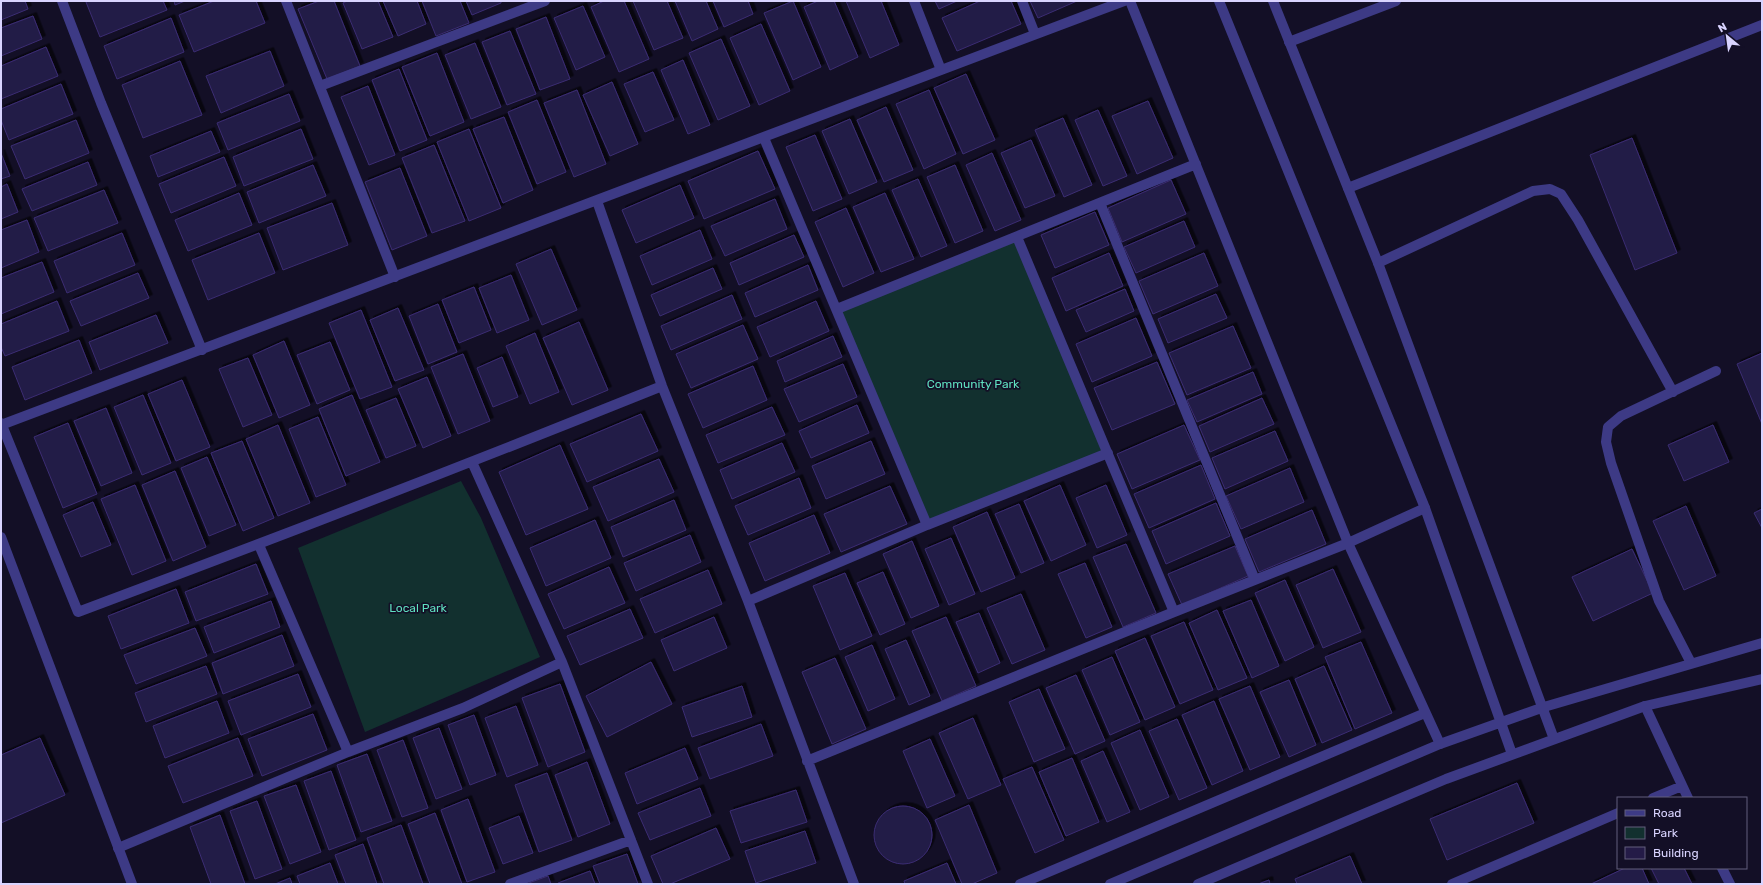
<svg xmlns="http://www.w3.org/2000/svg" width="1763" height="885" font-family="Rubik,sans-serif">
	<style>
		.green { fill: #12302f }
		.building { fill: #241b47; stroke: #3b2d73; filter: url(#shadow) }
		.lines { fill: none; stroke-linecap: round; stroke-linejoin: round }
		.service { stroke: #3d3a85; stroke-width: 10 }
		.minor { stroke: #3d3a85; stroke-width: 10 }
		.tertiary { stroke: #3d3a85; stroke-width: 10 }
		.labels { text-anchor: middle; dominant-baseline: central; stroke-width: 3.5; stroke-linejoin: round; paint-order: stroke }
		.park-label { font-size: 12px; fill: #5fe0c0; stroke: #130f26 }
	</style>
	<defs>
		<filter id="shadow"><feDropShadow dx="3.5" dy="-3.5" stdDeviation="0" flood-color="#0009"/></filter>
	</defs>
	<rect width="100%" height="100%" fill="#130f26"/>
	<!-- green -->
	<path class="green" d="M 1017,237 L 1108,453 L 927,525 L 837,309 Z
		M 461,481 L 481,518 L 540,657 L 365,732 L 298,548 Z"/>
	<!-- building -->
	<path class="building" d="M 1,1 L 25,1 L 28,9 L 1,20 Z
		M 88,1 L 163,1 L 167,10 L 100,37 L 86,2 Z
		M 174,1 L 185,1 L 175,5 Z
		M 214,1 L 256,1 L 265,23 L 194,52 L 179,15 Z
		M 319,1 L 334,1 L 360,66 L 327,79 L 298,9 Z
		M 347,1 L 378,1 L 393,37 L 362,49 L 343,3 Z
		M 383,1 L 417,1 L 426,24 L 398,36 Z
		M 422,1 L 460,1 L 469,23 L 436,36 Z
		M 466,1 L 501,1 L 501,3 L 472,15 Z
		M 604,1 L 624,1 L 649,59 L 619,72 L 591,7 Z
		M 633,1 L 667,1 L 683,38 L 654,50 Z
		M 675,1 L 706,1 L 718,29 L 692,41 Z
		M 713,1 L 748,1 L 753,14 L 724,27 Z
		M 793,1 L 821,67 L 793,80 L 764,13 Z
		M 818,1 L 834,1 L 858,57 L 830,70 L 804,7 Z
		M 846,1 L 881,1 L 899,45 L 870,58 Z
		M 935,1 L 957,1 L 939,9 Z
		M 980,1 L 1011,1 L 1021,24 L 957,51 L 942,18 Z
		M 1030,1 L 1077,1 L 1038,18 Z
		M 583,6 L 605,57 L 576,70 L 554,18 Z
		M 33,16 L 42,39 L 1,56 L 1,28 Z
		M 546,17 L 570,79 L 540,90 L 516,29 Z
		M 171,18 L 184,52 L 117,79 L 104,46 Z
		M 761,24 L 790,91 L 759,105 L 730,38 Z
		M 510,31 L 536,94 L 507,105 L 482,42 Z
		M 721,39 L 750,106 L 718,120 L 689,53 Z
		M 475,43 L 501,107 L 471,119 L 445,55 Z
		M 46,47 L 58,76 L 1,99 L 1,66 Z
		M 270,51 L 284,86 L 221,113 L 206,76 Z
		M 437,53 L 464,122 L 430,136 L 402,67 Z
		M 683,60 L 710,125 L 688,134 L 661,70 Z
		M 180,61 L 202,115 L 143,138 L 122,85 Z
		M 399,69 L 427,140 L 400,151 L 372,80 Z
		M 653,72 L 674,120 L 645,132 L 624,84 Z
		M 966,74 L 995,140 L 963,154 L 934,88 Z
		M 612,82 L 638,144 L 610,156 L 583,95 Z
		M 61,84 L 73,114 L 9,140 L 1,120 L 1,109 Z
		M 368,86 L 395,155 L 369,165 L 341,97 Z
		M 577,90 L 606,164 L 574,177 L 544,103 Z
		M 929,90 L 956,154 L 924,169 L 896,104 Z
		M 289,94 L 300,121 L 228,150 L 217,123 Z
		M 537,100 L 566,172 L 537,184 L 508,112 Z
		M 1148,101 L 1173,158 L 1137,174 L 1112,116 Z
		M 886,107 L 913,170 L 884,182 L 857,120 Z
		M 1098,110 L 1127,176 L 1103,186 L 1075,120 Z
		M 504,117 L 533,190 L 503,203 L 473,129 Z
		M 1063,118 L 1092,185 L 1064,197 L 1035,130 Z
		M 850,119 L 877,182 L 849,194 L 822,131 Z
		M 76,120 L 89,153 L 25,179 L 11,146 Z
		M 301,129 L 313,159 L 244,186 L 233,157 Z
		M 469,129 L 501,208 L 469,221 L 437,142 Z
		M 211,131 L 220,152 L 158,177 L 150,156 Z
		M 815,135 L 842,199 L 813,211 L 786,147 Z
		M 1632,138 L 1677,253 L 1635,270 L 1590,155 Z
		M 1031,140 L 1055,196 L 1025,208 L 1001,153 Z
		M 434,145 L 465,221 L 432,233 L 402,158 Z
		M 758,151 L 775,189 L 704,219 L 688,181 Z
		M 1,153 L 10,176 L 1,179 Z
		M 992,153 L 1021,220 L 995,231 L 966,165 Z
		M 224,157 L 236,186 L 171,213 L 159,184 Z
		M 88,162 L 97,185 L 32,211 L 22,189 Z
		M 313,165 L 326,196 L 259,223 L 247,192 Z
		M 955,165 L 983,231 L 955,243 L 927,177 Z
		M 400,168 L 427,236 L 392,250 L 365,182 Z
		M 918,179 L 947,246 L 921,257 L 892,190 Z
		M 1171,180 L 1186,214 L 1122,242 L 1108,208 Z
		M 7,184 L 18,212 L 1,219 L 1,187 Z
		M 680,185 L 694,218 L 636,243 L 622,210 Z
		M 104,190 L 118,223 L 48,251 L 34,218 Z
		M 239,193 L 252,225 L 188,251 L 175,220 Z
		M 885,193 L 914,259 L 881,272 L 853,207 Z
		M 775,199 L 787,229 L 725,256 L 711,226 Z
		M 332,203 L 348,245 L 283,270 L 267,228 Z
		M 846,208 L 874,273 L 843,287 L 815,222 Z
		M 1095,212 L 1109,245 L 1055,268 L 1041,235 Z
		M 27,220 L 39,252 L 1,268 L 1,230 Z
		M 1184,221 L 1195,247 L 1136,273 L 1124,247 Z
		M 700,230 L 712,259 L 652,285 L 640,256 Z
		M 122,233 L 135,265 L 67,293 L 54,261 Z
		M 259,233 L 275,273 L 208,300 L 192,260 Z
		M 794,235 L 804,257 L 739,285 L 730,263 Z
		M 551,249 L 577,310 L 542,325 L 516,264 Z
		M 1109,253 L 1123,286 L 1066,311 L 1052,278 Z
		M 1204,253 L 1218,286 L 1153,314 L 1139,281 Z
		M 42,262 L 54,292 L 1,314 L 1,278 Z
		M 808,265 L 818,290 L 755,317 L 745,293 Z
		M 713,268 L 722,289 L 660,316 L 651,295 Z
		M 138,273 L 149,298 L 81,326 L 70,301 Z
		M 511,275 L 529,320 L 497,333 L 479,288 Z
		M 474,287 L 491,330 L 459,343 L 442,300 Z
		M 1125,289 L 1134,311 L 1086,332 L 1076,310 Z
		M 1216,294 L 1227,318 L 1168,343 L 1158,319 Z
		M 732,295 L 742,319 L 671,350 L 661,326 Z
		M 57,301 L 69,331 L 5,356 L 1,347 L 1,324 Z
		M 816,301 L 829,331 L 770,357 L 757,327 Z
		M 438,304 L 457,352 L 428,364 L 409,316 Z
		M 398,308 L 424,370 L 395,381 L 370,320 Z
		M 361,310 L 392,387 L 360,399 L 329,323 Z
		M 156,315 L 168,343 L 100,370 L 89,342 Z
		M 1136,318 L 1152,356 L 1092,382 L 1076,344 Z
		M 579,322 L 608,390 L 572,405 L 543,338 Z
		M 743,325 L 758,359 L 691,388 L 676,354 Z
		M 1233,326 L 1251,368 L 1187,395 L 1169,353 Z
		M 535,333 L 559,392 L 530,404 L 506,346 Z
		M 833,336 L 842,357 L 785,382 L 777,361 Z
		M 79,340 L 92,373 L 25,400 L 12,367 Z
		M 284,341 L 310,405 L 279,418 L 253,355 Z
		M 330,342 L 350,390 L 317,404 L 297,355 Z
		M 1762,353 L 1762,424 L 1737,364 Z
		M 463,354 L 490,421 L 458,434 L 431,367 Z
		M 502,357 L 518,397 L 493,407 L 477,368 Z
		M 248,358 L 272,415 L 243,427 L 219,369 Z
		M 1157,362 L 1175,404 L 1112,430 L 1094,388 Z
		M 843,364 L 857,397 L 799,422 L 784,389 Z
		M 753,366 L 767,400 L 703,428 L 688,394 Z
		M 1253,372 L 1262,394 L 1197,422 L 1187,400 Z
		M 427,377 L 451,436 L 423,448 L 398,389 Z
		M 182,380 L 210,447 L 176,461 L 148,394 Z
		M 143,395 L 171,463 L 142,475 L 114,407 Z
		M 352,395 L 380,462 L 346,476 L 319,409 Z
		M 396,398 L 416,446 L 386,458 L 366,410 Z
		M 1262,398 L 1274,424 L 1210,452 L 1199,426 Z
		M 857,405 L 869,433 L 811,458 L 799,431 Z
		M 772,407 L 785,435 L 718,463 L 706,435 Z
		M 106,408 L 132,473 L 101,486 L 74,421 Z
		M 641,414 L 658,451 L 587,482 L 570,444 Z
		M 318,417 L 346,485 L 316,497 L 289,429 Z
		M 68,423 L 97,494 L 63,508 L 34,437 Z
		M 278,425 L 310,503 L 278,516 L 246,439 Z
		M 1184,425 L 1200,460 L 1132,489 L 1117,454 Z
		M 1713,425 L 1729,462 L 1684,481 L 1668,445 Z
		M 1275,431 L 1288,461 L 1225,489 L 1212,458 Z
		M 242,441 L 274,518 L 243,531 L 211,453 Z
		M 871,441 L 885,474 L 826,499 L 812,466 Z
		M 782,443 L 795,472 L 732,499 L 720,470 Z
		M 560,445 L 588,509 L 526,535 L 499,472 Z
		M 207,457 L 236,525 L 209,536 L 181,468 Z
		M 659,459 L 674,492 L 608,521 L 593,487 Z
		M 1201,465 L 1215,499 L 1149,528 L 1134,494 Z
		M 1290,468 L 1304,502 L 1241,529 L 1226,496 Z
		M 175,471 L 206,547 L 173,561 L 142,485 Z
		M 799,478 L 811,508 L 748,535 L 735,506 Z
		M 135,485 L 166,561 L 132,575 L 101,499 Z
		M 1060,485 L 1086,545 L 1051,561 L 1024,501 Z
		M 1106,485 L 1127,535 L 1097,548 L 1076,498 Z
		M 890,486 L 907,524 L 841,552 L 824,514 Z
		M 674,500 L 686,530 L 623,557 L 611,527 Z
		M 93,502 L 111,545 L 81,557 L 63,515 Z
		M 1216,503 L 1230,536 L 1166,564 L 1152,531 Z
		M 1019,504 L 1044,563 L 1021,573 L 995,514 Z
		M 1686,506 L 1716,576 L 1684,590 L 1653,521 Z
		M 1762,509 L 1762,528 L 1754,513 Z
		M 1312,510 L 1326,544 L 1259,572 L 1245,539 Z
		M 987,512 L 1015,578 L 981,592 L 953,527 Z
		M 814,515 L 830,553 L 765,581 L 749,543 Z
		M 595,520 L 611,558 L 546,586 L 530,548 Z
		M 690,535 L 701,562 L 636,591 L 624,563 Z
		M 951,538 L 975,594 L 949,605 L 925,549 Z
		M 912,541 L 939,606 L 911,618 L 883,554 Z
		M 1126,544 L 1156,613 L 1123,627 L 1093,557 Z
		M 1235,546 L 1248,576 L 1182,605 L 1168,574 Z
		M 1632,549 L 1653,593 L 1593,621 L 1572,577 Z
		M 1085,563 L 1112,627 L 1086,638 L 1058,574 Z
		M 256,564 L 268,594 L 196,621 L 185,592 Z
		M 609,567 L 625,603 L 564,629 L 548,594 Z
		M 1333,569 L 1361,632 L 1323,648 L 1296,585 Z
		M 708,570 L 722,604 L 655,633 L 640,599 Z
		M 883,572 L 905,624 L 880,635 L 857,583 Z
		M 845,573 L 872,636 L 840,650 L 813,586 Z
		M 1285,580 L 1314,647 L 1285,661 L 1255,593 Z
		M 176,589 L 189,623 L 121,649 L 108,616 Z
		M 1021,594 L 1045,650 L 1012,664 L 987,608 Z
		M 1251,600 L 1279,666 L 1252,678 L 1223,611 Z
		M 271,601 L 280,627 L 214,653 L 204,627 Z
		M 630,609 L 643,638 L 580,665 L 567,636 Z
		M 1217,610 L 1247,678 L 1218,690 L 1189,623 Z
		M 979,613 L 1000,663 L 978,673 L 956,622 Z
		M 714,617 L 727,648 L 674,671 L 661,640 Z
		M 946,617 L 976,686 L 942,701 L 912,631 Z
		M 1184,622 L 1213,690 L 1180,704 L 1151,636 Z
		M 195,628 L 207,656 L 136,684 L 124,655 Z
		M 282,635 L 294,666 L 223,694 L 212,663 Z
		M 1145,638 L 1175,707 L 1145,720 L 1115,651 Z
		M 906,640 L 930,696 L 909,705 L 885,649 Z
		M 1361,642 L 1392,713 L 1355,729 L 1325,657 Z
		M 872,645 L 895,699 L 868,711 L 845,657 Z
		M 1112,657 L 1140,722 L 1110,735 L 1082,670 Z
		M 835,658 L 866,729 L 832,744 L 802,672 Z
		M 651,662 L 672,704 L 607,737 L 586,696 Z
		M 206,666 L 217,694 L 146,722 L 135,693 Z
		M 1324,666 L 1352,730 L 1322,743 L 1295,679 Z
		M 298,674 L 311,707 L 241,735 L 228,701 Z
		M 1076,675 L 1105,741 L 1075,754 L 1046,688 Z
		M 1289,680 L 1316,745 L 1289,757 L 1260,692 Z
		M 560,684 L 585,752 L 548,767 L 522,698 Z
		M 742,686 L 752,717 L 692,737 L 682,707 Z
		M 1250,686 L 1280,757 L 1250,770 L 1219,699 Z
		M 1039,689 L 1065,749 L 1034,762 L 1009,702 Z
		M 217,701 L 229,733 L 165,758 L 153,726 Z
		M 1214,701 L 1243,771 L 1212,785 L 1182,715 Z
		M 516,706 L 538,765 L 507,777 L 485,718 Z
		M 313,714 L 327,750 L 262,776 L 248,739 Z
		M 474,715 L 496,775 L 470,785 L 448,725 Z
		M 973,718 L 1001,785 L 968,799 L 939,733 Z
		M 1177,719 L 1207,788 L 1179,800 L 1149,731 Z
		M 761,724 L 773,756 L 710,779 L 698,748 Z
		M 439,728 L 462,789 L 436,799 L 413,738 Z
		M 1140,730 L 1169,797 L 1140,810 L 1111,743 Z
		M 40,738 L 65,795 L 1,823 L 1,755 Z
		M 238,738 L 253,776 L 183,803 L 168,766 Z
		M 930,739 L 955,796 L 927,808 L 903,751 Z
		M 403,740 L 428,808 L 402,817 L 377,750 Z
		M 685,748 L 698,779 L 637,804 L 625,773 Z
		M 1103,751 L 1130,812 L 1107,822 L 1081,761 Z
		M 367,754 L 392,821 L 361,832 L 337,765 Z
		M 1072,758 L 1099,822 L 1066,836 L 1039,772 Z
		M 587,762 L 610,824 L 578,837 L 555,775 Z
		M 1032,767 L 1064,840 L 1035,853 L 1003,779 Z
		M 331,771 L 356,840 L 329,850 L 304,781 Z
		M 547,773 L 572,840 L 539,852 L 515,785 Z
		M 1517,783 L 1534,823 L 1447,860 L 1430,819 Z
		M 296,785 L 321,852 L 290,864 L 264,796 Z
		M 700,788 L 711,816 L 650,840 L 638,813 Z
		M 796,790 L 807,822 L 741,843 L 730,811 Z
		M 468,799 L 495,872 L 467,882 L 441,810 Z
		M 257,801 L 282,869 L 255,879 L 230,811 Z
		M 969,805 L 997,873 L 972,884 L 962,884 L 935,820 Z
		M874 835a29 29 0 1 1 58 0a29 29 0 1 1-58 0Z
		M 435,813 L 462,884 L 430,884 L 408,824 Z
		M 220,815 L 245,884 L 211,884 L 190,827 Z
		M 519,816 L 533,853 L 503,864 L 489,828 Z
		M 401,825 L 423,884 L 384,884 L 367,838 Z
		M 716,828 L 730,859 L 670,884 L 663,884 L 651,856 Z
		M 805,831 L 816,863 L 756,883 L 745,851 Z
		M 363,844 L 377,884 L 346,884 L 335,855 Z
		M 627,854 L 638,884 L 600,884 L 593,866 Z
		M 1350,856 L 1362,884 L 1297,884 L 1295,879 Z
		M 330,863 L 338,884 L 300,884 L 297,876 Z
		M 947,863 L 956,884 L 905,884 L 904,881 Z
		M 1625,868 L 1642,868 L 1649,884 L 1591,884 Z
		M 1651,868 L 1684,868 L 1692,884 L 1659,884 Z
		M 590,871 L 595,884 L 558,884 L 558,883 Z
		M 548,876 L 551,884 L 526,884 Z
		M 290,878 L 292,884 L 275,884 Z
		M 1269,880 L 1270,884 L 1258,884 Z"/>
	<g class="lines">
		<!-- service -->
		<path class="service" d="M 1289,42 L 1396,1
			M 1378,263 L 1533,191 L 1550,189 L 1561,194 L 1578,220 L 1673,392
			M 1691,663 L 1659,601 L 1611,463 L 1606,442 L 1608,427 L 1621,416 L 1716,371"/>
		<!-- minor -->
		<path class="minor" d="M 62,1 L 101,103 L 202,350
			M 286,1 L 395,277
			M 914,1 L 941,70
			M 1022,1 L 1035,34
			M 1130,1 L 1348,543 L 1440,744
			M 320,86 L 545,1
			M 764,138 L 927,525
			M 1348,188 L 1762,25
			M 597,201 L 662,386 L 748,601 L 854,884
			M 1100,203 L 1255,580
			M 1017,237 L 1174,612
			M 837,309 L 1196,164
			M 1,423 L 78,612 C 274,539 468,464 662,386
			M 1,425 L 1124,1
			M 472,462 L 562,662 L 648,884
			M 259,545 L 348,752
			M 748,601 L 927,525 L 1108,453
			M 1645,706 L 1688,798
			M 807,761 L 1174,612 L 1348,543 L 1425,508
			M 1653,798 L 1682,786
			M 118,848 L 348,752 L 463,708 L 562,662
			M 1722,868 L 1730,884
			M 510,884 L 631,840
			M 1020,884 L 1425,713
			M 1452,884 L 1618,813"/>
		<!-- tertiary -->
		<path class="tertiary" d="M 1219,1 L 1425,508 L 1512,754
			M 1273,1 L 1378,263 L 1554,739
			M 1,537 L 132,884
			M 1110,884 L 1440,744 L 1544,707 L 1762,643
			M 1198,884 L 1446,779 L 1645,706 L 1762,679"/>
	</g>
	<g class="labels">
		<!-- park labels -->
		<g class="park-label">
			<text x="973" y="384">Community Park</text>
			<text x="418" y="608">Local Park</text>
		</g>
	</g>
	<!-- border -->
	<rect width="1763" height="885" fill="none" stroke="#d9d4ff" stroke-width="4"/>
	<!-- legend -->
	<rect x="1617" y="797" width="130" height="72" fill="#130f26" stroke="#625e7d"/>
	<rect x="1625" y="810" width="20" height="6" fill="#3d3a85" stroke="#625e7d"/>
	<text x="1653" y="817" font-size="12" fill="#d9d4ff">Road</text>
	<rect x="1625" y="827" width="20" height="12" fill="#12302f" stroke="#625e7d"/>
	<text x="1653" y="837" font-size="12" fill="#d9d4ff">Park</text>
	<rect x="1625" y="847" width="20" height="12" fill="#241b47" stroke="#625e7d"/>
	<text x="1653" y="857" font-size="12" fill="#d9d4ff">Building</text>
	<!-- north arrow -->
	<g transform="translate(1727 36) rotate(331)" stroke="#130f26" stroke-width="3" paint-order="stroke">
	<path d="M0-3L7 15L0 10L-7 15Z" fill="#d9d4ff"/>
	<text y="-6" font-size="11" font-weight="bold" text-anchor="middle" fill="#d9d4ff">N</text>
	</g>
</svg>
